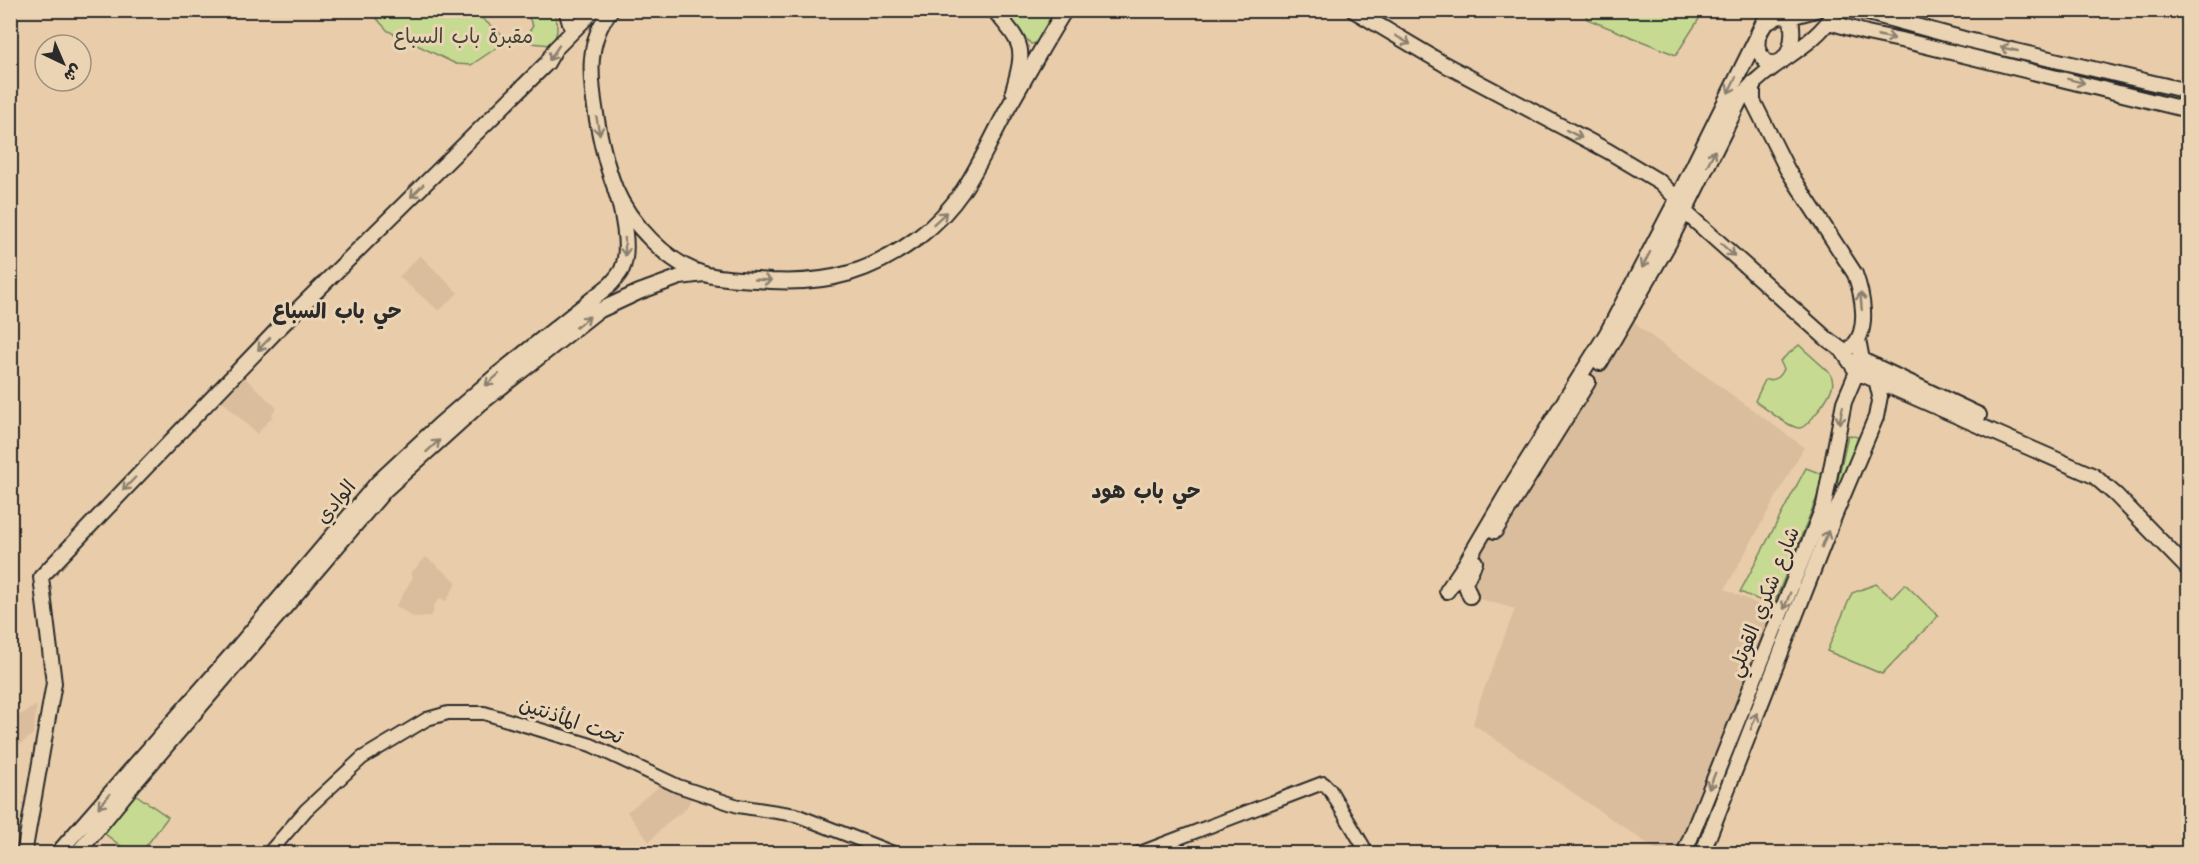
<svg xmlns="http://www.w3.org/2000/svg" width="2199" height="864" font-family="'Architects Daughter','Playpen Sans Arabic',sans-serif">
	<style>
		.built { fill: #dabd9c }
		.green { fill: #c6db91; stroke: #78835e; stroke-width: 1.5 }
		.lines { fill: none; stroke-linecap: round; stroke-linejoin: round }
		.tertiary-casing { stroke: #2b2b2b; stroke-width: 16 }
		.secondary-casing { stroke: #2b2b2b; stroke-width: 18 }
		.trunk-casing { stroke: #2b2b2b; stroke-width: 20 }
		.tertiary { stroke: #ebd4b3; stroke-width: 12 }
		.secondary { stroke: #ebd4b3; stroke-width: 14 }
		.trunk { stroke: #ebd4b3; stroke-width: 15 }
		.oneway { stroke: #8b806f }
		.labels { text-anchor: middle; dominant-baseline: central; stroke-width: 6; stroke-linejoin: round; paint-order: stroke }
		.park-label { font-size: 20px; fill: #42453a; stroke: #ebd4b3 }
		.street-label { font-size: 20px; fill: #2b2b2b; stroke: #ebd4b3 }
		.neighbourhood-label { font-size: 21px; font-weight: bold; fill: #2b2b2b; stroke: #ebd4b3 }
	</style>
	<rect width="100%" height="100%" fill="#e9cdaa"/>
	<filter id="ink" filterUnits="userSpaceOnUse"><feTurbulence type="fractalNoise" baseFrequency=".0167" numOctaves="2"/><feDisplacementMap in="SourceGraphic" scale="12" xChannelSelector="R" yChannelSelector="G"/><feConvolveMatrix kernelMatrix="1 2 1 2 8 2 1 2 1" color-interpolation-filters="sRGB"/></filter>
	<g filter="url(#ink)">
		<!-- built -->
		<path class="built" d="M 420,255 L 458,293 L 439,311 L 399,277 Z
			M 1629,315 L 1640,328 L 1804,447 L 1725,589 L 1781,615 L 1679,851 L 1675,853 L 1661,853 L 1473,724 L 1480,700 L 1515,609 L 1470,596 L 1472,568 Z
			M 241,374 L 277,408 L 272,414 L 273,416 L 257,434 L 219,398 Z
			M 426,557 L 457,582 L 446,601 L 440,598 L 432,608 L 434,610 L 431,616 L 413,617 L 396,606 L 413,577 L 410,574 Z
			M 10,699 L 20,715 L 37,705 L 33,734 L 11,752 Z
			M 661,785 L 692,797 L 686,809 L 668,822 L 649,842 L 627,812 Z"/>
		<!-- green -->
		<path class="green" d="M 370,11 L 473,11 L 508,40 L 471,65 L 456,64 L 388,31 Z
			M 518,11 L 555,11 C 557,24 560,35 550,45 L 532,43 L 525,37 L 533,26 L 528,16 Z
			M 1001,11 L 1058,11 L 1037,43 L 1031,44 Z
			M 1585,11 L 1585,10 L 1704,11 L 1676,55 L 1587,19 Z
			M 1799,345 L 1830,373 C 1832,377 1834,382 1832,387 C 1830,396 1809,426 1800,428 C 1790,429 1764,407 1755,401 L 1765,380 C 1776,380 1780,378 1784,369 L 1780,361 Z
			M 1848,435 L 1858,437 L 1839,498 L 1698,853 L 1694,852 L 1837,484 Z
			M 1806,468 L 1822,474 L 1820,490 L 1773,606 L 1740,592 Z
			M 1876,584 L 1892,598 L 1905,584 L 1938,616 L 1882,674 L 1827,651 L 1852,593 Z
			M 135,794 L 168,817 L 141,853 L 130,853 L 104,833 Z"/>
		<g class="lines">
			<defs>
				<path id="tertiary" d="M 268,854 L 306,810 L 362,758 L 427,719 L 448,713 L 484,713 L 591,745 L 678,786 L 738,806 L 796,815 L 896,854
					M 1137,854 L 1323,783 L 1330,790 L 1368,854"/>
				<path id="secondary" d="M 566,10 L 572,30
					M 611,10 C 586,41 590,77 596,114 C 600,138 606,165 615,188 C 629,222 668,264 704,274 C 725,280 749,279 771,281 C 829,284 872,272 919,237 C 967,200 980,159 1008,108 C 1027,75 1045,42 1065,10
					M 994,10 C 1023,45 1026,46 1013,91
					M 1353,10 L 1444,64 L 1608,151 L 1660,182 L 1677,199 L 1684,211 L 1827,339 L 1842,350 L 1857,372 L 2094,476 L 2116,495 L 2188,569
					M 1857,10 L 1964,39 L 2188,91
					M 1790,17 L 1816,10
					M 1829,22 L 1867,33 L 1910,42 L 2188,110
					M 1753,83 L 1753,101 L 1787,169 L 1855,274 C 1862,293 1870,329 1853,346
					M 1858,339 L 1862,360 L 1979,415
					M 1600,363 L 1669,243 L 1743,94 C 1772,60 1811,51 1837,10
					M 1495,531 L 1588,382
					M 1447,591 L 1464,566 L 1513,483 L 1607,333 L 1677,199 L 1759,33 L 1765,24 L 1779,16 L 1790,17 C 1796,34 1791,70 1766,62 C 1757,51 1756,46 1759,33
					M 1470,596 L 1465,583 L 1475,562
					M 24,854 L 54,683 L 41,577 L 280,327 L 547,63 L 555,49 L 594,10
					M 57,854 L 233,653 L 378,482 L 439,425 L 498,374 L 611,284 C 615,279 620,274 622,269 C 631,249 622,209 615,189
					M 77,854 L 132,786 L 386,489 L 480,404 L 596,312 L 639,292 L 680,277 L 704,274
					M 1684,854 L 1824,505 L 1844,402 L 1862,360
					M 1702,854 L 1836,512 L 1876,417 L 1880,396 L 1876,379 L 1876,366"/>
				<path id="trunk" d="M 1789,10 L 1790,17
					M 1759,33 L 1770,10"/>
			</defs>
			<!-- tertiary casing -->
			<use href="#tertiary" class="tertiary-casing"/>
			<!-- secondary casing -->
			<use href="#secondary" class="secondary-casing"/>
			<!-- trunk casing -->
			<use href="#trunk" class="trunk-casing"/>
			<!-- tertiary -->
			<use href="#tertiary" class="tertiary"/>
			<!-- secondary -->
			<use href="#secondary" class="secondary"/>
			<!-- trunk -->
			<use href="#trunk" class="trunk"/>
		</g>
		<!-- one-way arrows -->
		<defs><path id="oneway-shaft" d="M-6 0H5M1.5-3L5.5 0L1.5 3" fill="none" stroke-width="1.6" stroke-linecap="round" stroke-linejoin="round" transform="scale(1.5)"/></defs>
		<g class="oneway">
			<use href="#oneway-shaft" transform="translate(1886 37) rotate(11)"/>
			<use href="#oneway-shaft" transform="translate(1403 40) rotate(30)"/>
			<use href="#oneway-shaft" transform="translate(2009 49) rotate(-167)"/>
			<use href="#oneway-shaft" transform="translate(554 53) rotate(124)"/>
			<use href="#oneway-shaft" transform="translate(2076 81) rotate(14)"/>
			<use href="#oneway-shaft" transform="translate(1732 85) rotate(116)"/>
			<use href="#oneway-shaft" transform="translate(598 126) rotate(80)"/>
			<use href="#oneway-shaft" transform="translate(1574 134) rotate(27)"/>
			<use href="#oneway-shaft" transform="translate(1711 158) rotate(-63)"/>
			<use href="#oneway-shaft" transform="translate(417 191) rotate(135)"/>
			<use href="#oneway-shaft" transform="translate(940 218) rotate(-43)"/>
			<use href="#oneway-shaft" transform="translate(625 247) rotate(89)"/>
			<use href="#oneway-shaft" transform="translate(1728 250) rotate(42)"/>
			<use href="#oneway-shaft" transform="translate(1646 260) rotate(117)"/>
			<use href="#oneway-shaft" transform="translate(763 280) rotate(3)"/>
			<use href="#oneway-shaft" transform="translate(1861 301) rotate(-95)"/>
			<use href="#oneway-shaft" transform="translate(583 322) rotate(-39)"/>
			<use href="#oneway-shaft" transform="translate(264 344) rotate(134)"/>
			<use href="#oneway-shaft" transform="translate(492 380) rotate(139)"/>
			<use href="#oneway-shaft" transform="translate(1841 415) rotate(102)"/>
			<use href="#oneway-shaft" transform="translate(433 446) rotate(-42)"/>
			<use href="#oneway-shaft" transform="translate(129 484) rotate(134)"/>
			<use href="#oneway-shaft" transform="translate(1825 539) rotate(-69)"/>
			<use href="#oneway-shaft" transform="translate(1787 601) rotate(111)"/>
			<use href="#oneway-shaft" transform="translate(1754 721) rotate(-69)"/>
			<use href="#oneway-shaft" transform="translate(1712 781) rotate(112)"/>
			<use href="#oneway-shaft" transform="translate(104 801) rotate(131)"/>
		</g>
	</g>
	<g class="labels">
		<!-- park labels -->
		<g class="park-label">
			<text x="463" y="37">مقبرة باب السباع</text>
		</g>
		<!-- street labels -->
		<g class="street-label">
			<text transform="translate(336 502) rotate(-50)">الوادي</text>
			<text transform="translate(1764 602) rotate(-68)">شارع شكري القوتلي</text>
			<text transform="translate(571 721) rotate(19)">تحت المأذنتين</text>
		</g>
		<!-- neighbourhood labels -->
		<g class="neighbourhood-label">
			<text x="337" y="311">حي باب السباع</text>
			<text x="1146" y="491">حي باب هود</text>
		</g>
	</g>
	<!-- margin -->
	<rect width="2199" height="864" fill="none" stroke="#ebd4b3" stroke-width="36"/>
	<rect x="18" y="18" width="2163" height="828" fill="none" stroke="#2b2b2b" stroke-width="2" filter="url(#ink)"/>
	<!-- north arrow -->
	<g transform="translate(63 63) rotate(136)"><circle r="28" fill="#ebd4b3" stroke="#9e907d" stroke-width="1.5"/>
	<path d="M0-4.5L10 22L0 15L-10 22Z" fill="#2b2b2b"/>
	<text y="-9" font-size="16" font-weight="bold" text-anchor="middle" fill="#2b2b2b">ش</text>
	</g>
</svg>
